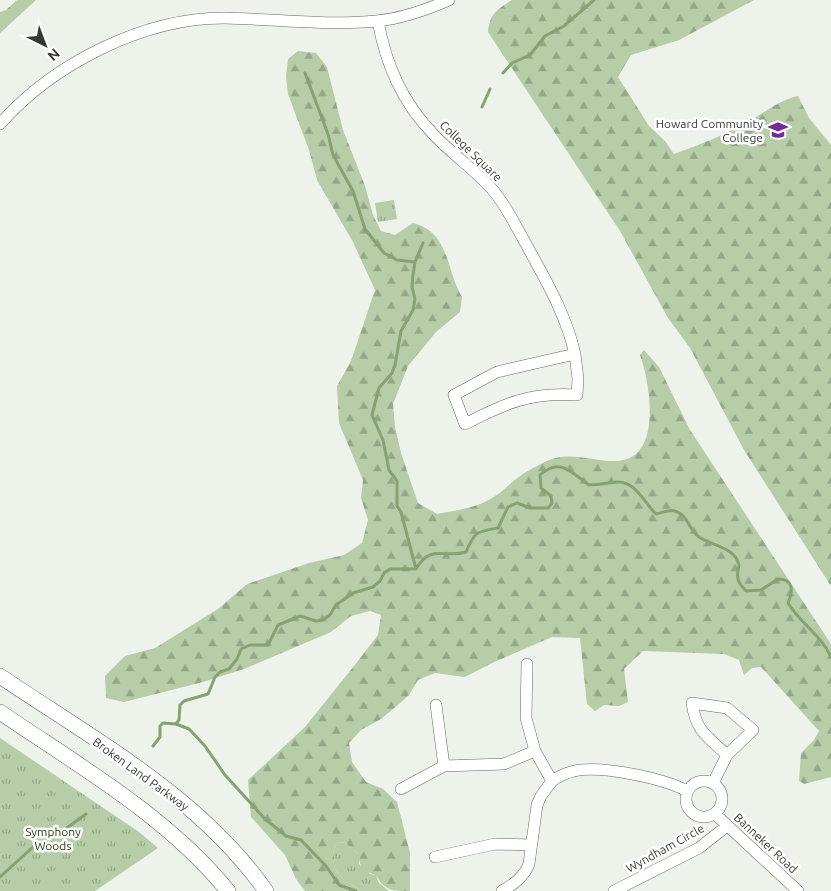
<svg xmlns="http://www.w3.org/2000/svg" width="831" height="891" font-family="Ubuntu,sans-serif">
	<style>
		.grass { fill: url(#grass-tufts) }
		.forest { fill: url(#forest-firs) }
		.lines { fill: none; stroke-linecap: round; stroke-linejoin: round }
		.stream { stroke: #86a172; stroke-width: 3 }
		.minor-casing { stroke: #636861; stroke-width: 12 }
		.major-casing { stroke: #636861; stroke-width: 16 }
		.minor { stroke: #fff; stroke-width: 11 }
		.major { stroke: #fff; stroke-width: 15 }
		.labels { text-anchor: middle; dominant-baseline: central; stroke-width: 5; stroke-linejoin: round; paint-order: stroke }
		.poi-label { font-size: 12px; fill: #363835; stroke: #fff; text-anchor: end }
		.street-label { font-size: 12px; fill: #363835; stroke: #fff }
		.park-label { font-size: 12px; fill: #1c3501; stroke: #fff }
	</style>
	<defs>
		<pattern id="grass-tufts" width="24" height="20" patternUnits="userSpaceOnUse" patternTransform="scale(1.25)"><rect width="24" height="20" fill="#b6cda7"/><path d="M3 7l-1-3M5 7V3M7 7l1-3M15 17l-1-3M17 17v-4M19 17l1-3" fill="none" stroke="#95a789"/></pattern>
		<pattern id="forest-firs" width="22" height="20" patternUnits="userSpaceOnUse" patternTransform="scale(1.25)"><rect width="22" height="20" fill="#b6cda7"/><path d="M5 1l3.5 6h-7zM16 11l3.5 6h-7z" fill="#95a789"/></pattern>
	</defs>
	<rect width="100%" height="100%" fill="#edf2ea"/>
	<!-- grass -->
	<path class="grass" d="M 394,200 L 397,219 L 378,222 L 375,203 Z
		M 0,738 L 139,832 L 158,848 L 95,891 L 0,891 Z
		M 345,842 L 359,855 L 359,864 L 370,874 L 376,875 L 379,883 L 389,891 L 360,891 C 355,885 349,885 344,880 C 333,871 329,854 337,843 Z"/>
	<!-- forest -->
	<path class="forest" d="M 17,0 L 36,0 L 0,33 L 0,12 L 6,10 Z
		M 512,0 L 754,0 L 679,40 L 631,55 L 618,77 L 649,126 L 665,141 L 674,154 C 701,144 728,134 753,119 C 768,110 780,100 798,96 L 809,118 L 831,145 L 831,586 L 744,450 L 690,348 L 668,318 L 620,231 L 488,32 C 490,13 497,10 512,0 Z
		M 298,51 L 316,53 L 327,67 L 343,130 L 365,186 L 373,215 L 381,231 L 395,235 L 413,223 C 450,232 446,271 462,297 L 460,312 L 436,332 L 408,366 L 393,404 L 395,427 L 401,453 L 418,503 L 437,514 C 457,510 478,508 495,496 C 501,493 505,488 510,484 C 521,474 536,466 549,460 C 571,451 595,462 618,461 C 663,458 650,382 640,355 L 644,350 L 659,367 L 690,430 L 831,644 L 831,777 L 804,784 L 799,781 L 801,753 L 814,740 L 819,731 L 761,667 L 752,668 L 744,675 L 739,660 L 724,654 L 643,651 L 624,669 L 628,702 L 619,706 L 604,705 L 595,711 L 587,704 L 580,638 L 552,637 L 492,663 L 465,677 L 435,673 L 418,680 L 409,695 L 399,704 L 381,719 L 361,730 L 349,743 L 352,762 L 366,782 L 383,789 L 397,802 L 410,853 L 410,891 C 393,891 384,891 376,875 C 364,872 359,868 359,855 L 345,842 L 337,843 C 329,854 333,871 344,880 C 349,885 355,885 360,891 L 305,891 L 296,879 L 285,855 L 251,817 L 248,780 L 305,727 L 354,666 L 378,635 L 381,615 L 370,611 L 351,616 L 331,632 L 244,669 L 203,682 L 124,702 L 106,698 L 105,676 L 125,656 L 155,648 L 218,609 L 247,584 L 309,563 L 344,555 L 362,543 L 368,520 L 361,498 L 363,480 L 339,423 L 337,386 L 351,361 L 375,290 L 353,242 L 317,180 L 309,150 L 288,94 L 286,76 L 288,59 Z"/>
	<g class="lines">
		<!-- stream -->
		<path class="stream" d="M 305,73 L 328,134 L 333,155 L 353,191 L 365,229 L 384,253 L 397,260 L 415,262
			M 503,73 L 512,63 L 530,55 L 545,36 L 564,26 L 594,0
			M 482,107 L 490,89
			M 416,569 L 401,512 L 397,506 L 397,481 L 389,470 L 383,440 L 372,415 L 379,388 L 392,373 L 395,365 L 401,331 L 413,310 L 415,299 L 412,287 L 413,275 L 415,262 L 423,243
			M 176,724 L 189,729 L 205,746 L 225,775 L 265,819 L 286,836 L 301,840 L 326,866 L 339,885 L 356,891
			M 153,746 L 160,737 L 160,726 L 163,723 L 176,724 L 179,720 L 180,705 L 184,701 L 208,694 L 215,677 L 220,672 L 229,669 L 237,659 L 241,649 L 250,645 L 268,645 L 278,625 L 300,616 L 316,621 L 323,620 L 330,615 L 336,605 L 353,593 L 373,587 L 380,581 L 384,573 L 390,569 L 416,569 C 431,543 444,559 466,552 C 475,531 476,532 498,528 L 508,507 L 517,503 L 530,508 L 548,508 L 552,503 L 551,496 L 541,488 L 540,475 C 560,457 571,472 589,485 C 599,485 607,483 617,482 C 636,481 644,503 656,514 C 662,513 670,509 675,511 C 688,515 689,530 699,537 C 712,546 735,547 739,565 C 736,577 737,582 746,591 L 761,590 L 778,579 C 794,579 793,591 788,603 C 800,623 822,636 831,657
			M 0,877 L 33,847 L 64,830 L 86,814"/>
		<defs>
			<path id="minor" d="M 378,21 C 386,65 402,102 434,135 C 452,154 474,169 492,189 C 506,205 515,225 526,244 C 545,279 566,314 575,354 L 497,372 L 454,395 L 465,424 C 506,403 530,392 577,395 L 578,379 L 575,354
				M 0,124 C 53,64 143,18 224,18 C 275,19 326,26 376,21 C 401,19 426,10 449,0
				M 527,664 L 526,718 L 535,751
				M 436,705 L 444,766
				M686 799a18 18 0 1 1 36 0a18 18 0 1 1-36 0Z
				M 552,781 C 559,776 566,773 574,771 C 600,765 663,778 687,791
				M 713,783 L 727,755 L 753,730 L 727,708 L 692,703 C 696,732 708,737 727,755
				M 401,789 L 444,766 L 504,764 L 535,751 L 552,781 L 541,796 L 537,805 L 529,864 C 524,877 514,884 502,891
				M 715,814 L 798,891
				M 435,857 L 495,844 L 531,845
				M 614,891 L 699,848 L 727,826"/>
			<path id="major" d="M 0,676 C 93,739 200,797 266,891
				M 0,712 C 79,766 167,816 228,891"/>
		</defs>
		<!-- minor casing -->
		<use href="#minor" class="minor-casing"/>
		<!-- major casing -->
		<use href="#major" class="major-casing"/>
		<!-- minor -->
		<use href="#minor" class="minor"/>
		<!-- major -->
		<use href="#major" class="major"/>
	</g>
	<!-- icons -->
	<defs>
		<symbol id="university-bare" viewBox="-9 -9 18 18"><path d="M0-5L7-2L0 1L-7-2ZM-4 1L0 2.5L4 1V4Q0 6-4 4Z" fill="#76299a" stroke="#fff" stroke-width="2.5" paint-order="stroke"/></symbol>
	</defs>
	<g fill-rule="evenodd">
		<use href="#university-bare" x="764" y="116" width="28" height="28"/>
	</g>
	<g class="labels">
		<!-- poi labels -->
		<g class="poi-label">
			<text x="763" y="123">Howard Community<tspan x="763" dy="14">College</tspan></text>
		</g>
		<!-- street labels -->
		<g class="street-label">
			<text transform="translate(471 151) rotate(44)">College Square</text>
			<text transform="translate(141 774) rotate(36)">Broken Land Parkway</text>
			<text transform="translate(766 843) rotate(43)">Banneker Road</text>
			<text transform="translate(665 848) rotate(-29)">Wyndham Circle</text>
		</g>
		<!-- park labels -->
		<g class="park-label">
			<text x="53" y="831">Symphony<tspan x="53" dy="14">Woods</tspan></text>
		</g>
	</g>
	<!-- north arrow -->
	<g transform="translate(45 45) rotate(138)" stroke="#ffffff" stroke-width="4" paint-order="stroke">
	<path d="M0-4L9 19L0 12L-9 19Z" fill="#363835"/>
	<text y="-8" font-size="14" font-weight="bold" text-anchor="middle" fill="#363835">N</text>
	</g>
</svg>
